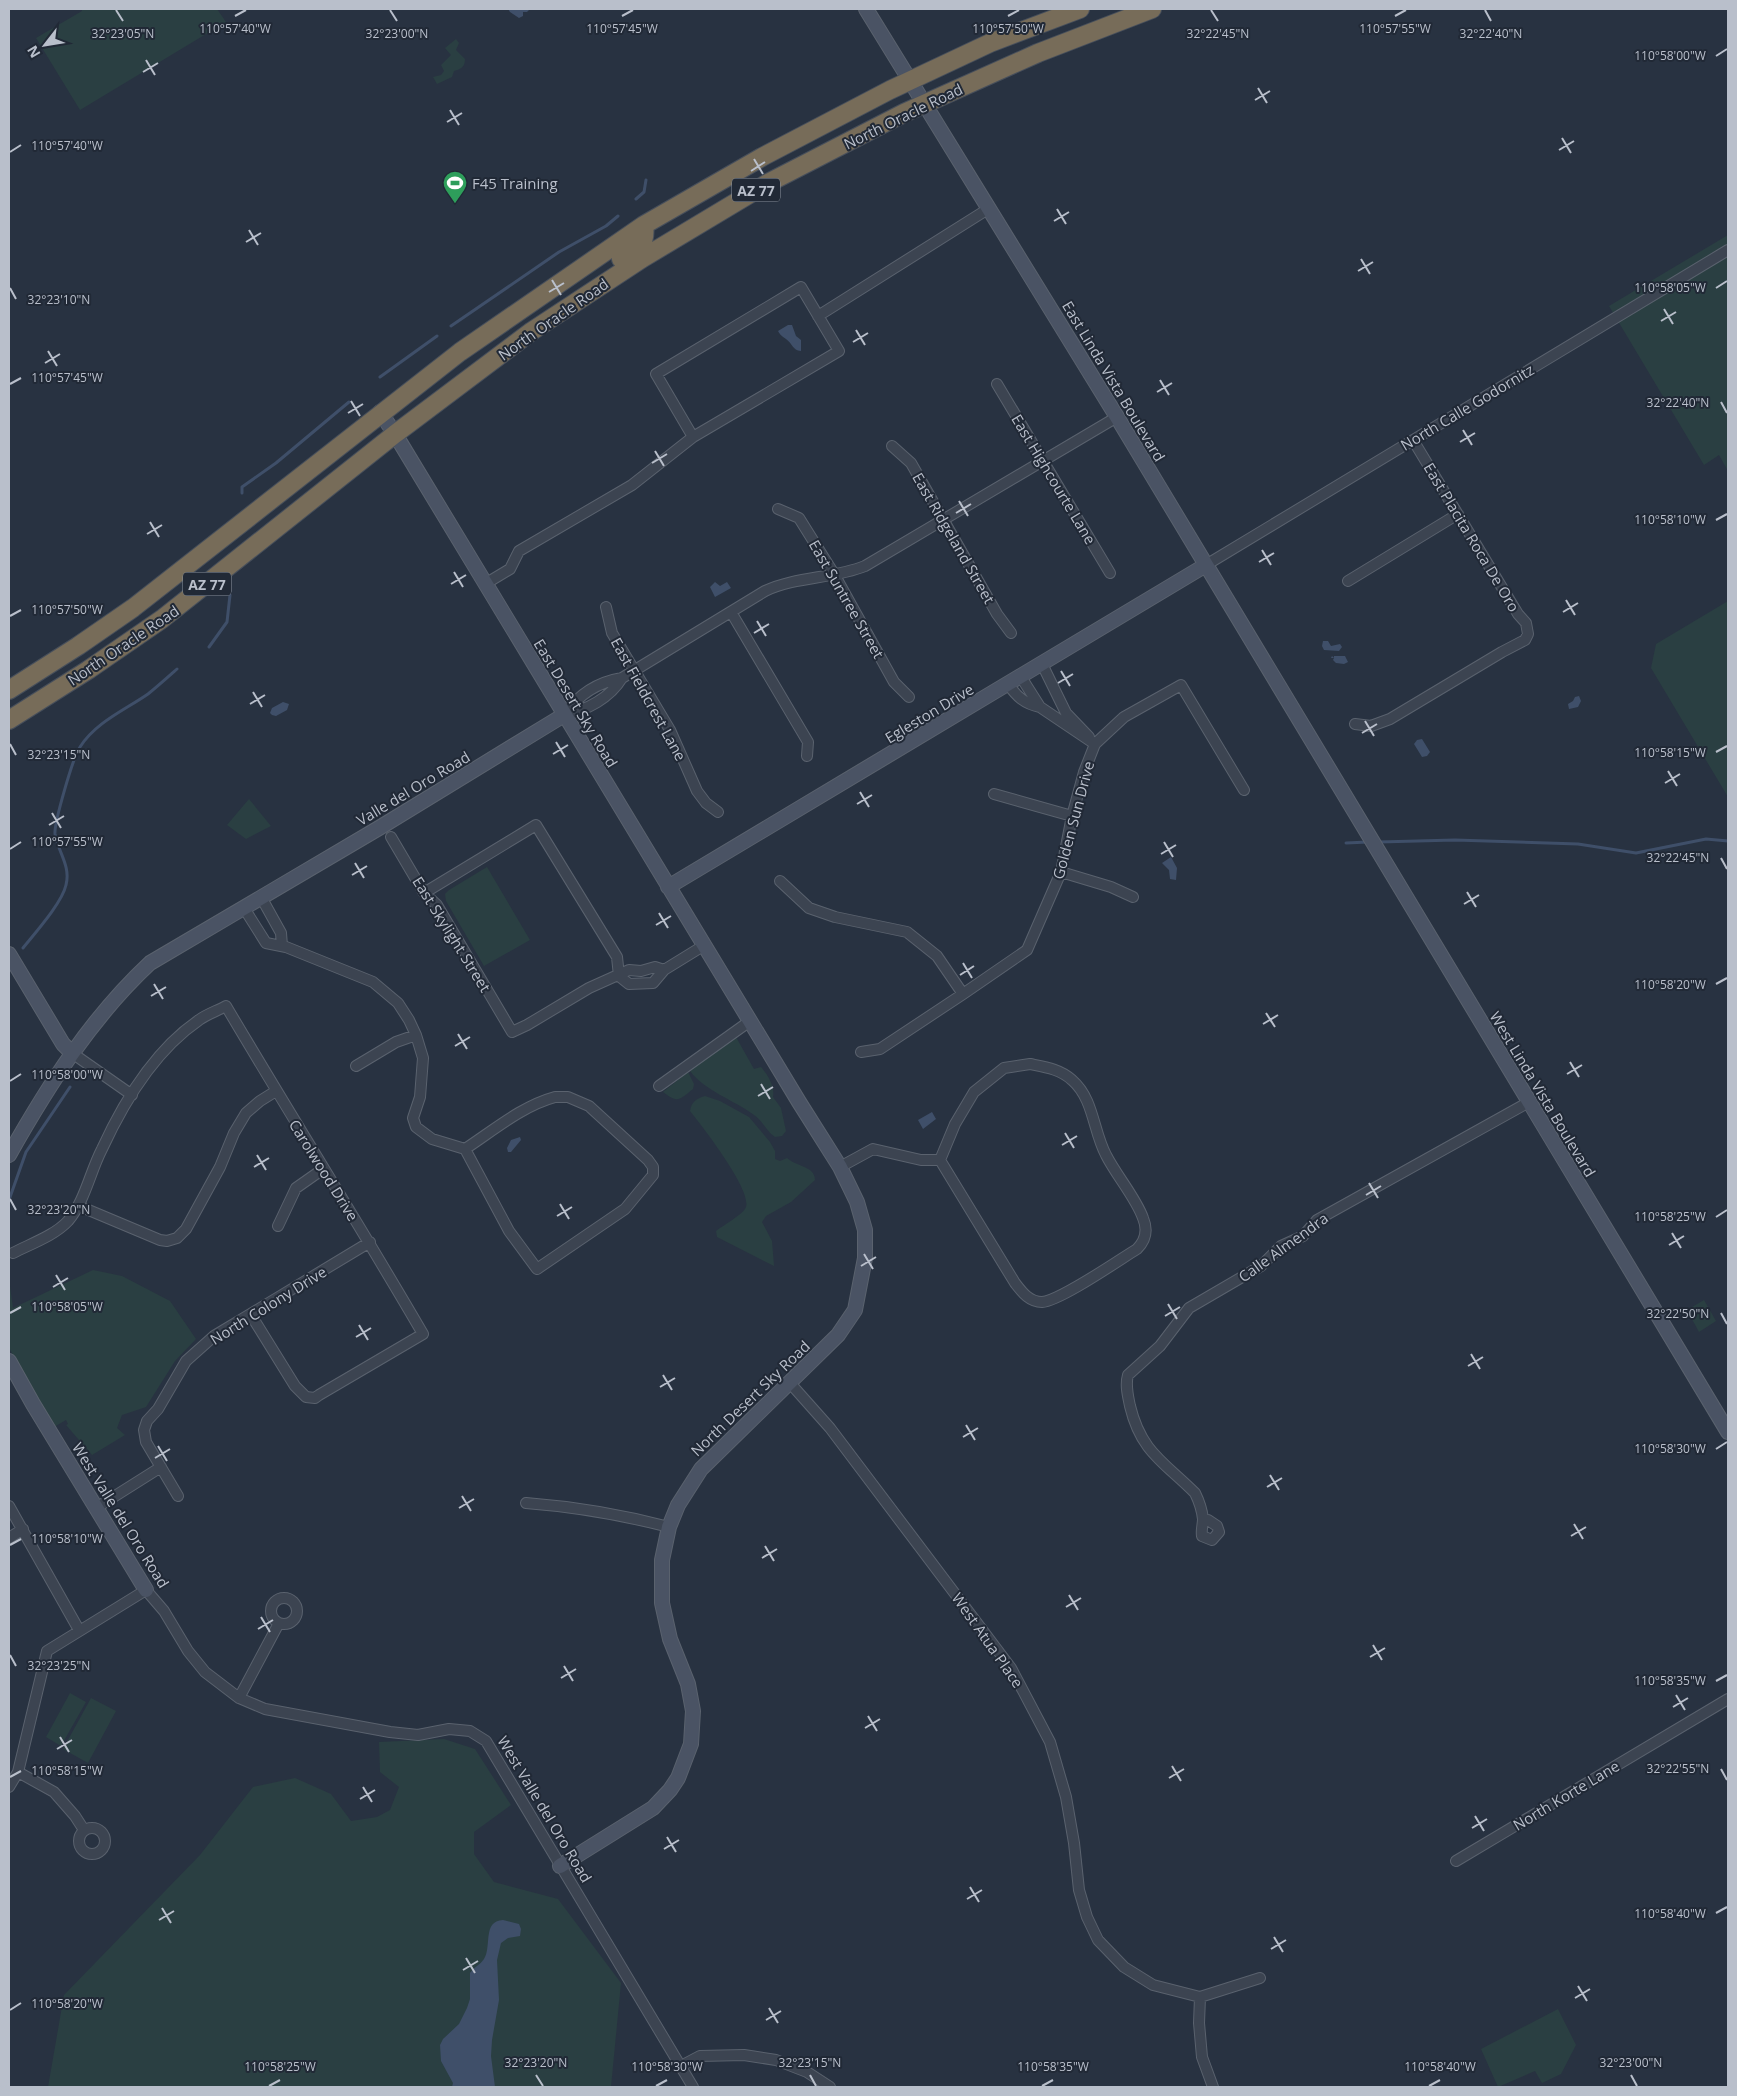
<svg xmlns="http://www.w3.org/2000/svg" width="1737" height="2096" font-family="'Open Sans',sans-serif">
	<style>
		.green { fill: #2a3f42 }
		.water { fill: #3f4f69 }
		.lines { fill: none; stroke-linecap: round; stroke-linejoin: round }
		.stream { stroke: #3f4f69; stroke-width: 3 }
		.street-casing { stroke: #5a626e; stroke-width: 12 }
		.secondary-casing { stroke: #5a626e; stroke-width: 16 }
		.highway-casing { stroke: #474f5b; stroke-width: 20 }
		.street { stroke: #3c4451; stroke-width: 10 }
		.secondary { stroke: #4a5364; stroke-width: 14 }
		.highway { stroke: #776c59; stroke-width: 18 }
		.ticks { fill: none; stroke: #b9bfcb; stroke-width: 2 }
		.labels { text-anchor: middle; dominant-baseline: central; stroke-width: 4; stroke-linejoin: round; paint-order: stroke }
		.shield { fill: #212936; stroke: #8b929e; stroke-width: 1 }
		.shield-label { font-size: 14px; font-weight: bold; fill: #b9bfcb }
		.street-label { font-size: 15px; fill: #b9bfcb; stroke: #212936 }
		.poi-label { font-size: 15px; fill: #b9bfcb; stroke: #212936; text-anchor: start }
		.ticks-label { font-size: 12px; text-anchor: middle; fill: #b9bfcb; stroke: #212936; stroke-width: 4; stroke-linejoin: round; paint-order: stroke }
	</style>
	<rect width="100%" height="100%" fill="#283241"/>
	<!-- green -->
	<path class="green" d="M 82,9 L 217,9 L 226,22 L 80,110 L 36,38 L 82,11 Z
		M 456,39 L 459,43 L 456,50 L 465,59 C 465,67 461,69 454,71 L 452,77 L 437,84 L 433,77 L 441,75 L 444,71 L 441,65 L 451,55 L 445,48 Z
		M 1728,235 L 1728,471 L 1719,455 L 1704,465 L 1609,306 Z
		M 1728,601 L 1728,797 L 1651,668 L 1656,644 Z
		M 249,799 L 271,826 L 246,839 L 227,825 Z
		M 487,867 L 530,940 L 484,966 L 446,901 L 445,894 L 449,890 Z
		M 736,1037 L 754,1069 L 761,1067 C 768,1075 775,1086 773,1097 L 781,1108 L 786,1131 L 782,1136 L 775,1137 C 766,1131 763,1121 754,1115 C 734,1100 705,1091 690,1071 Z
		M 688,1072 L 694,1084 L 693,1089 C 678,1101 678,1103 663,1092 Z
		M 705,1096 L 720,1101 L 749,1117 L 770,1142 L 775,1151 L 775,1159 L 780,1161 L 787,1158 C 797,1167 815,1166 815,1180 L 791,1202 L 766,1216 L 762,1222 L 772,1241 L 774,1266 L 717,1237 L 716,1231 C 722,1226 744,1214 746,1207 C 752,1190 702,1126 690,1111 C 692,1101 696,1099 705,1096 Z
		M 93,1270 L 122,1276 L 170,1301 L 196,1339 L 175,1361 L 146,1407 L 122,1415 L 117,1428 L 125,1435 L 92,1455 L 66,1425 L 68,1424 L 66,1420 L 54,1427 L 9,1348 L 9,1279 L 13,1308 Z
		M 1704,1300 L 1716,1321 L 1699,1332 L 1687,1310 Z
		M 70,1693 L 86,1702 L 61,1746 L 46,1737 Z
		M 91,1698 L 116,1711 L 88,1763 L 63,1749 Z
		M 444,1739 L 475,1749 L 511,1805 L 474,1832 L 474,1854 L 494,1882 L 558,1899 L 621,1983 L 611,2087 L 48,2087 L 64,1995 L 200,1855 L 253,1787 L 295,1778 L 331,1794 L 351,1821 L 377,1817 L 390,1810 L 399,1787 L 380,1772 L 379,1742 Z
		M 1558,2009 L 1576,2045 L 1561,2074 L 1542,2083 L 1535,2071 L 1498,2087 L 1481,2049 Z"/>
	<!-- water -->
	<path class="water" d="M 508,9 L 528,9 L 529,10 L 527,12 L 523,12 L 523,16 L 519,18 L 510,12 Z
		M 788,325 L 792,325 L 796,336 L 801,340 L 801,351 C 792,350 793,344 786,339 C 782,336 781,336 778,331 Z
		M 715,582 L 720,586 L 727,582 L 731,588 L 715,597 L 710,587 Z
		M 1323,641 L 1328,641 L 1331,646 L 1340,644 L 1342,647 L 1339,651 L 1324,650 L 1322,646 Z
		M 1332,656 L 1334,658 L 1334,656 L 1345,656 L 1348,662 L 1344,664 L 1336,663 L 1333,660 L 1334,658 L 1331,658 Z
		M 1579,696 L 1581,701 L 1578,707 L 1569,709 L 1568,704 L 1573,701 L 1575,697 Z
		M 283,702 L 289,704 L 287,710 L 276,716 L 272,715 L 270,713 L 272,708 Z
		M 1422,739 L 1430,752 L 1427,756 L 1422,757 L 1414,744 L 1417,740 Z
		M 1171,857 L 1177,868 L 1176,880 L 1170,879 L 1169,870 L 1162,863 Z
		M 932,1112 L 936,1119 L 923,1129 L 918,1120 Z
		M 520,1137 L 521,1140 L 511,1152 L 508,1152 L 507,1148 L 511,1140 Z
		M 503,1920 L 519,1924 L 521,1929 L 520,1936 L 508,1938 L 501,1943 L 497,1960 L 499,2000 L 492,2040 L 491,2056 L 495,2087 L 452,2087 L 453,2083 L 441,2061 L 440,2045 L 443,2039 L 459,2024 L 467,2008 L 470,1999 L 470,1973 C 474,1967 480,1965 484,1959 C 492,1947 482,1921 503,1920 Z"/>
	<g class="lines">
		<!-- stream -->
		<path class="stream" d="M 636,199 L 644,192 L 646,180
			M 451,326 L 559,252 L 606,226 L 618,216
			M 380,377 L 437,336
			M 242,493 L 242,487 L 276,463 L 349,402
			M 209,647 L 227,622 L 230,595
			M 1379,842 L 1455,840 L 1578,844 L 1636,853 L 1706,839 L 1728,841
			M 1346,843 L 1368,842
			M 23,948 C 35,933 62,903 66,885 C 71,866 58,852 55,834 C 54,823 73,757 80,747 C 96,722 125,710 148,694 C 158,686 168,677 177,669
			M 9,1200 L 26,1152 L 70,1087"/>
		<defs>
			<path id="street" d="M 818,316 L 988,209
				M 997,384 L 1110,573
				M 892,446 L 911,463 L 997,614 L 1011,633
				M 778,509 L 799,518 L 834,574 L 894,682 L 909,697
				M 1206,565 L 1728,250
				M 1348,581 L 1458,514
				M 485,584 L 510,569 L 519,551 L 632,485 L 693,437 L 839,351 L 801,287 L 656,374 L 693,437
				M 606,607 L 612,633 L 670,730 L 697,791 L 706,803 L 718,812
				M 731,612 L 808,742 L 807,756
				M 1042,664 L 1066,713 L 1089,737
				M 1021,677 L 1040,707 L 1095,744
				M 1008,684 C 1017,697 1025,704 1040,707
				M 564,715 C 578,695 598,682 622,678 L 765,591 C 797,576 833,579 865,566 L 1117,417
				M 564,715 C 587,710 610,698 622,678
				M 1355,724 L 1371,726 L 1390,719 L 1502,652 L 1525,640 L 1528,634 L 1526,623 L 1518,614 L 1413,440
				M 994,794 L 1072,816
				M 391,837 L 424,893 L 437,905 L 512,1032 L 527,1025 L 589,988 L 629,970 L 641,971 L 655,967 L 664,970
				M 1061,872 L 1111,887 L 1133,897
				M 780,881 L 809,908 L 835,917 L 907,932 L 937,956 L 963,994
				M 424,893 L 536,825 L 617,957 L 619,976
				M 261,897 L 281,933 L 282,946
				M 244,908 L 266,943 L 286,947 L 373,982 L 398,1003 L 409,1020 L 416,1035 L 423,1058 L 420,1097 L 413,1118 L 416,1127 L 432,1139 L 465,1149
				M 619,976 L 629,984 L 653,983 L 664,970 L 703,946
				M 861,1052 L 880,1049 L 963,994 L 1027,950 L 1061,872 L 1072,816 L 1084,772 L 1095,744 L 1124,717 L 1181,685 L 1244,790
				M 72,1053 L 132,1095
				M 1030,1064 C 1045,1067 1060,1069 1072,1080 C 1094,1099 1093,1131 1106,1155 C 1116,1175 1136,1198 1143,1218 C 1148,1230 1146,1240 1137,1249 C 1119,1260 1060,1301 1042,1302 C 1029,1302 1022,1292 1015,1283 L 940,1160 L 955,1124 L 974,1092 L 1004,1068 Z
				M 356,1066 L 396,1042 L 416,1035
				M 659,1086 L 750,1021
				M 555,1097 L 568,1097 L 589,1106 L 648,1160 L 653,1167 L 653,1175 L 625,1209 L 537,1269 L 509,1231 L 465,1149 C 494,1130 522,1106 555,1097 Z
				M 840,1167 L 873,1149 L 921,1160 L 940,1160
				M 79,1206 L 160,1240 L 167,1241 L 177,1238 L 186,1229 L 220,1167 L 234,1133 L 246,1113 L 260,1101 L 276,1091
				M 278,1226 L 296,1188 L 323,1169
				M 13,1253 C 30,1244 54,1236 68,1221 C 85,1201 90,1172 102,1149 C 124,1101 155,1050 199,1020 C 207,1014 217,1011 226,1006 C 291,1116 359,1224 423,1334 L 319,1395 L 315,1398 L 306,1397
				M 251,1315 L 295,1386 L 306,1397
				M 790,1383 L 830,1428 L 1011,1668 L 1050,1742 L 1066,1797 L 1074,1843 L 1079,1890 L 1087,1917 L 1098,1940 L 1124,1967 L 1153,1985 L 1200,1997 L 1260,1978
				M 178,1496 L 146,1442 L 144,1430 L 147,1421 L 158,1409 L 186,1361 L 214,1336 L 370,1242
				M 526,1503 C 578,1507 619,1514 669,1527
				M 9,1506 L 79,1630
				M 96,1508 L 161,1467
				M 1203,1521 L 1208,1520 L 1217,1526 L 1219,1532 L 1212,1540 L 1202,1536 C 1201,1529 1203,1525 1203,1519 C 1202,1510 1199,1501 1195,1493 C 1164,1462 1141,1452 1130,1406 C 1128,1396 1125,1385 1128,1375 L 1160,1346 L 1189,1308 L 1261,1266 L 1281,1246 L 1303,1236 L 1317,1220 L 1529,1102
				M 9,1538 L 23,1529
				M271 1611a13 13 0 1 1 26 0a13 13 0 1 1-26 0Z
				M 239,1698 L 279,1623
				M 18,1772 L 54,1792 L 75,1816 L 84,1830
				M 9,1787 L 18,1772 L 47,1651 L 146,1590 L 164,1611 L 188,1651 L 205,1672 L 239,1698 L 265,1709 L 390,1732 L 418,1735 L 449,1729 L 470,1731 L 486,1741 L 693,2087
				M79 1841a13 13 0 1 1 26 0a13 13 0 1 1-26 0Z
				M 1456,1861 L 1728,1699
				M 1200,1997 L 1199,2023 L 1202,2057 L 1213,2087
				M 681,2066 L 700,2056 L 744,2055 L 776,2060 L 807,2072 L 830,2087"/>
			<path id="secondary" d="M 866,9 L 1117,417 L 1728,1432
				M 380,412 L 395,434 L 799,1102 L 840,1167 L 857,1202 L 865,1230 L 865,1258 L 855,1310 L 838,1335 L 701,1469 L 678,1505 L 669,1527 L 662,1560 L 662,1603 L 670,1639 L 688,1684 L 693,1711 L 691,1744 L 678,1778 L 670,1790 L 653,1808 L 560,1866
				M 668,887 L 1206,565
				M 9,954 L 63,1044 L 72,1053
				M 9,1155 C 48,1086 91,1018 150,963 L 379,828 L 564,715
				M 9,1361 L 33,1404 L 146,1590"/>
			<path id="highway" d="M 621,259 C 637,249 647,246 644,225
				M 9,690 L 78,646 L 133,608 L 460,352 L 644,225 L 762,157 L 890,90 L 990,43 L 1080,9
				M 9,720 L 88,670 L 162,619 L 395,434 L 532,331 L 643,258 L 768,183 L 904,113 L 1038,53 L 1152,9"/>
		</defs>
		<!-- street casing -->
		<use href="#street" class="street-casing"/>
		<!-- secondary casing -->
		<use href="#secondary" class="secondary-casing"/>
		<!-- highway casing -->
		<use href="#highway" class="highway-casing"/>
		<!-- street -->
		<use href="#street" class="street"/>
		<!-- secondary -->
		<use href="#secondary" class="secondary"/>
		<!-- highway -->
		<use href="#highway" class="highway"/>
	</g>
	<!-- ticks -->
	<path class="ticks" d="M 116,10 L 123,21M 390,10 L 397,21M 1211,10 L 1218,21M 1485,10 L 1491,21M 235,16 L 246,10M 622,16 L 633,10M 1008,16 L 1019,10M 1395,16 L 1406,10M 1716,56 L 1727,49M 146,60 L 155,75M 143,72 L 158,63M 1258,88 L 1267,103M 1255,100 L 1270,91M 450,110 L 459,125M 447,122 L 462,113M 1562,138 L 1571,153M 1559,150 L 1574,141M 10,152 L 21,145M 754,159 L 763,174M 751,171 L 765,162M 1057,209 L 1066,224M 1054,221 L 1069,212M 249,230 L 258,245M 246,242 L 261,233M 1361,259 L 1370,274M 1358,271 L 1373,262M 552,280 L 561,295M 10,288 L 16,299M 1716,288 L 1727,281M 549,292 L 564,283M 1664,309 L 1673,324M 1661,321 L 1676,312M 856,330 L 865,345M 853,342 L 868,333M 48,351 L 57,366M 45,363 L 60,354M 1160,380 L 1169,395M 10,384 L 21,378M 1157,392 L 1172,383M 351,401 L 360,416M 1721,402 L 1727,413M 348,413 L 363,404M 1463,430 L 1472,445M 1460,442 L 1475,433M 655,451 L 664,466M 652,463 L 667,454M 959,501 L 968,516M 956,513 L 971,504M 1716,520 L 1727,514M 150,522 L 159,537M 147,534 L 162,525M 1262,550 L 1271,565M 1259,562 L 1274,553M 454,572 L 463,587M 451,584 L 466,575M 1566,600 L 1575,615M 1563,612 L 1578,603M 10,616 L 21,610M 757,621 L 766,636M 754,633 L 769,624M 1061,671 L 1070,686M 1058,683 L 1073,674M 253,692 L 262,707M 250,704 L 265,695M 1365,721 L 1374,736M 1362,733 L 1377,724M 556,742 L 565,757M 10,744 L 16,755M 1716,752 L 1727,746M 553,754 L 568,745M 1668,771 L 1677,786M 1665,783 L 1680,774M 860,792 L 869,807M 857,804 L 872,795M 52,813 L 61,828M 49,825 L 64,816M 1164,842 L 1173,857M 10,849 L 21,842M 1161,854 L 1176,845M 1721,858 L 1727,869M 355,863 L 364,878M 352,875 L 367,866M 1467,892 L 1476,907M 1464,904 L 1479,895M 659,913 L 668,928M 656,925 L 671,916M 963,963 L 972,978M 960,975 L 974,966M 154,984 L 163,999M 1716,984 L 1727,978M 151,996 L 166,987M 1266,1013 L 1275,1027M 1263,1024 L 1278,1015M 458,1034 L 467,1049M 455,1046 L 470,1037M 1570,1062 L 1579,1077M 1567,1074 L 1582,1065M 10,1081 L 21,1074M 761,1084 L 770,1099M 758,1096 L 773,1087M 1065,1133 L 1074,1148M 1062,1145 L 1077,1136M 257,1155 L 266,1170M 254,1167 L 269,1158M 1369,1183 L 1378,1198M 1366,1195 L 1381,1186M 10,1199 L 16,1210M 560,1204 L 569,1219M 557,1216 L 572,1207M 1716,1217 L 1727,1210M 1672,1233 L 1681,1248M 1669,1245 L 1684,1236M 864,1254 L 873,1269M 861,1266 L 876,1257M 56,1275 L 65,1290M 53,1287 L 68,1278M 1168,1304 L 1177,1319M 10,1313 L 21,1307M 1721,1313 L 1727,1324M 1165,1316 L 1180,1307M 359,1325 L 368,1340M 356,1337 L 371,1328M 1471,1354 L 1480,1369M 1468,1366 L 1483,1357M 663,1375 L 672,1390M 660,1387 L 675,1378M 966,1425 L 975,1440M 963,1437 L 978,1428M 158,1446 L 167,1461M 1716,1449 L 1727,1442M 155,1458 L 170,1449M 1270,1475 L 1279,1490M 1267,1487 L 1282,1478M 462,1496 L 471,1511M 459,1508 L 474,1499M 1574,1524 L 1583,1539M 1571,1536 L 1586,1527M 10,1545 L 21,1539M 765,1546 L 774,1561M 762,1558 L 777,1549M 1069,1595 L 1078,1610M 1066,1607 L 1081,1598M 261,1617 L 270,1632M 258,1629 L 273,1620M 1373,1645 L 1382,1660M 10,1655 L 16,1666M 1370,1657 L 1385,1648M 564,1666 L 573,1681M 561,1678 L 576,1669M 1716,1681 L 1727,1675M 1676,1695 L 1685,1710M 1673,1707 L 1688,1698M 868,1716 L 877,1731M 865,1728 L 880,1719M 60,1737 L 69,1752M 57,1749 L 72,1740M 1172,1766 L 1181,1781M 1721,1769 L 1727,1780M 10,1777 L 21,1771M 1169,1778 L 1184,1769M 363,1787 L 372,1802M 360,1799 L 375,1790M 1475,1816 L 1484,1831M 1472,1828 L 1487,1819M 667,1837 L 676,1852M 664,1849 L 679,1840M 970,1887 L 979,1902M 967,1899 L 982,1890M 162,1908 L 171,1923M 1716,1913 L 1727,1907M 159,1920 L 174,1911M 1274,1937 L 1283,1952M 1271,1949 L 1286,1940M 466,1958 L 475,1973M 463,1970 L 478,1961M 1578,1986 L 1587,2001M 1575,1998 L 1590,1989M 769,2008 L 778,2023M 10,2010 L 21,2003M 766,2020 L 781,2011M 536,2075 L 543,2086M 810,2075 L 816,2086M 1631,2075 L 1637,2086M 269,2086 L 280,2080M 656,2086 L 667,2080M 1042,2086 L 1053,2080M 1429,2086 L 1440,2080"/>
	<!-- icons -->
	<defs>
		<symbol id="stadium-pin" viewBox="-11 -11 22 30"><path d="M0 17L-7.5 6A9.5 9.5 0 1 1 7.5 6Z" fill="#2e9e5b" stroke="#212936"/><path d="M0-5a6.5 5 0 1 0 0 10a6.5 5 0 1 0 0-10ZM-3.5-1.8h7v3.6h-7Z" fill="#fff"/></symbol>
	</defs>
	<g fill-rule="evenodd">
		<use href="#stadium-pin" x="441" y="169" width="28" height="38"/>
	</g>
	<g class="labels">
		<!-- shield labels -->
		<g class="shield">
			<rect x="732" y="178.5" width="48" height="23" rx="4"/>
			<rect x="183" y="572.5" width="48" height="23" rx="4"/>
		</g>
		<g class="shield-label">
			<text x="756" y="190">AZ 77</text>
			<text x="207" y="584">AZ 77</text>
		</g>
		<!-- street labels -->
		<g class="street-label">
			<text transform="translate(903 116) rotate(-26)">North Oracle Road</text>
			<text transform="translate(553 319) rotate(-35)">North Oracle Road</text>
			<text transform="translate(1114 381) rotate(59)">East Linda Vista Boulevard</text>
			<text transform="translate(1467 407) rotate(-31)">North Calle Godornitz</text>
			<text transform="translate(1054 479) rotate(59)">East Highcourte Lane</text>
			<text transform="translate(1472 537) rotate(59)">East Placita Roca De Oro</text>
			<text transform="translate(954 538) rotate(60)">East Ridgeland Street</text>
			<text transform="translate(847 599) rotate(60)">East Suntree Street</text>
			<text transform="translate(123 645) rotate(-34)">North Oracle Road</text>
			<text transform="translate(649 699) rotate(61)">East Fieldcrest Lane</text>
			<text transform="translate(576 703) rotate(59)">East Desert Sky Road</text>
			<text transform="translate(929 713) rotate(-31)">Egleston Drive</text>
			<text transform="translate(413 788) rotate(-31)">Valle del Oro Road</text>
			<text transform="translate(1073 820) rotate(-75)">Golden Sun Drive</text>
			<text transform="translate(452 934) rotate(58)">East Skylight Street</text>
			<text transform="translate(1543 1094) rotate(59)">West Linda Vista Boulevard</text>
			<text transform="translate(324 1170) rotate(58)">Carolwood Drive</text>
			<text transform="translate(1283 1247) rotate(-36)">Calle Almendra</text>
			<text transform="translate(268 1305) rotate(-32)">North Colony Drive</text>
			<text transform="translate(750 1398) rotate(-44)">North Desert Sky Road</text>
			<text transform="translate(121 1515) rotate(58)">West Valle del Oro Road</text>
			<text transform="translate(988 1640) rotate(55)">West Atua Place</text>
			<text transform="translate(1566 1795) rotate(-31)">North Korte Lane</text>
			<text transform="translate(545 1809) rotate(59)">West Valle del Oro Road</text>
		</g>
		<!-- poi labels -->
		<g class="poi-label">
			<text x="472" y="183">F45 Training</text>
		</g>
	</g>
	<g class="ticks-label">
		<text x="622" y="33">110°57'45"W</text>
		<text x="235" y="33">110°57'40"W</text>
		<text x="1008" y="33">110°57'50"W</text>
		<text x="1395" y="33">110°57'55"W</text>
		<text x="123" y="38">32°23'05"N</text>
		<text x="397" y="38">32°23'00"N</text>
		<text x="1218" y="38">32°22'45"N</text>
		<text x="1491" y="38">32°22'40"N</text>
		<text x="1670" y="60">110°58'00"W</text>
		<text x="67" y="150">110°57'40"W</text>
		<text x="1670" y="292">110°58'05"W</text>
		<text x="59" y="304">32°23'10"N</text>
		<text x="67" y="382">110°57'45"W</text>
		<text x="1678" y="407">32°22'40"N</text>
		<text x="1670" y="524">110°58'10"W</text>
		<text x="67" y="614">110°57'50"W</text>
		<text x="1670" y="757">110°58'15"W</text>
		<text x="59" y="759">32°23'15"N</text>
		<text x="67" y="846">110°57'55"W</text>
		<text x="1678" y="862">32°22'45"N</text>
		<text x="1670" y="989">110°58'20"W</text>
		<text x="67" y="1079">110°58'00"W</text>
		<text x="59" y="1214">32°23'20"N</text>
		<text x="1670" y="1221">110°58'25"W</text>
		<text x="67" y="1311">110°58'05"W</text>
		<text x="1678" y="1318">32°22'50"N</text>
		<text x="1670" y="1453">110°58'30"W</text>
		<text x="67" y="1543">110°58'10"W</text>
		<text x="59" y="1670">32°23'25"N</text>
		<text x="1670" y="1685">110°58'35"W</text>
		<text x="1678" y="1773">32°22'55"N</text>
		<text x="67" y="1775">110°58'15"W</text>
		<text x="1670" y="1918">110°58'40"W</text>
		<text x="67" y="2008">110°58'20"W</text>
		<text x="536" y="2067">32°23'20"N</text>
		<text x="810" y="2067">32°23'15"N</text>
		<text x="1631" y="2067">32°23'00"N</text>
		<text x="280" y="2071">110°58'25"W</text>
		<text x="667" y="2071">110°58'30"W</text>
		<text x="1053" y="2071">110°58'35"W</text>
		<text x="1440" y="2071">110°58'40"W</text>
	</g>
	<!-- border -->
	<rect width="1737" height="2096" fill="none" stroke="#b9bfcb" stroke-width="20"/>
	<!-- north arrow -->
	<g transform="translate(45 45) rotate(239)" stroke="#212936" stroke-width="4" paint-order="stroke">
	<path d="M0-4L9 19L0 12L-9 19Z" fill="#b9bfcb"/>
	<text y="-8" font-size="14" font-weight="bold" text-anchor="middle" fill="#b9bfcb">N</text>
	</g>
</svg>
